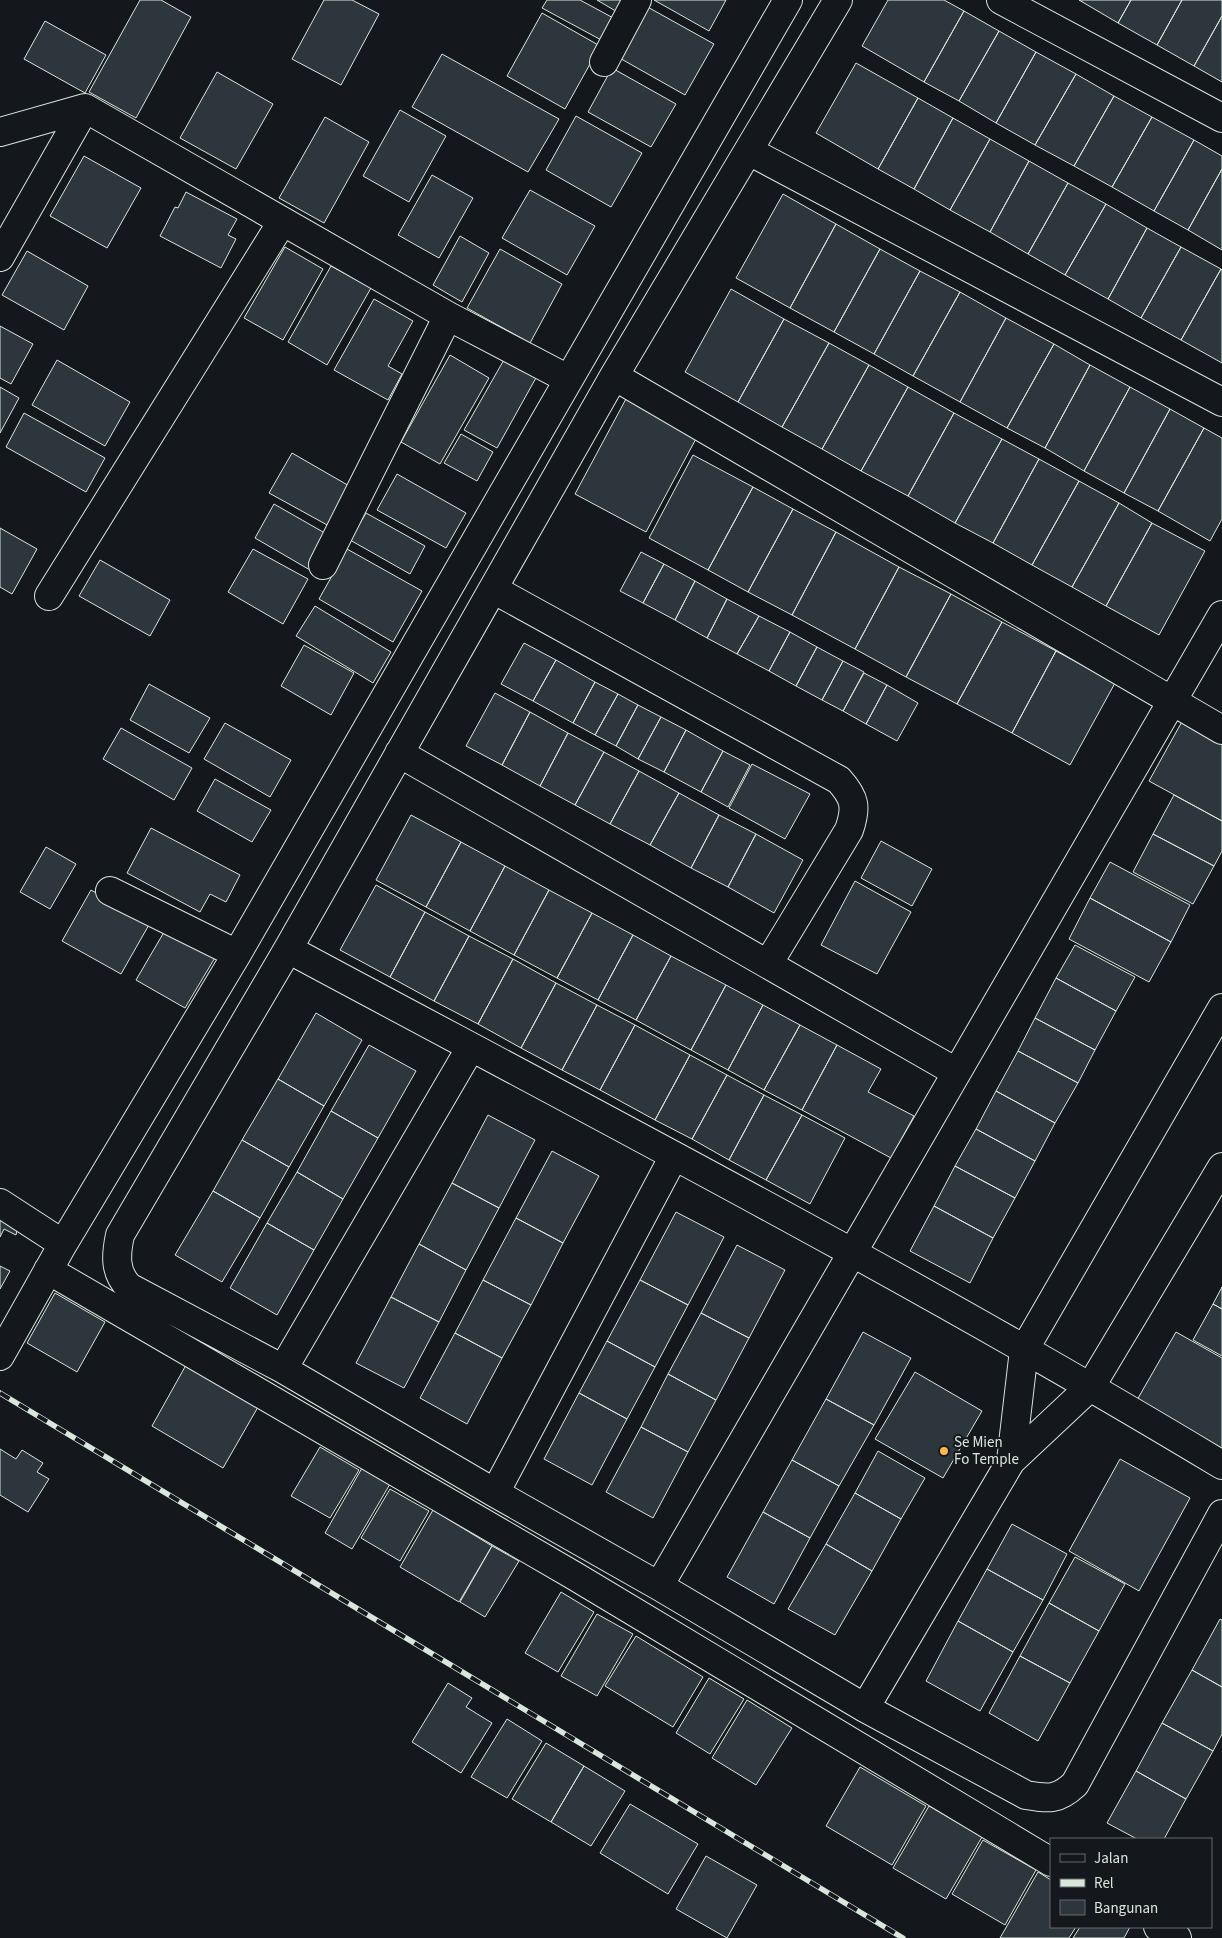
<svg xmlns="http://www.w3.org/2000/svg" width="1222" height="1938" font-family="'Source Sans 3',sans-serif">
	<style>
		.building { fill: #2c363c; stroke: #d8e6dc }
		.lines { fill: none; stroke-linecap: round; stroke-linejoin: round }
		.minor-casing { stroke: #d8e6dc; stroke-width: 30 }
		.minor { stroke: #14181c; stroke-width: 28 }
		.rail-casing { stroke: #d8e6dc; stroke-width: 5.5 }
		.rail { stroke: #14181c; stroke-width: 4; stroke-dasharray: 11; stroke-linecap: butt }
		.poi-dot { fill: #ffb74d; stroke: #14181c; stroke-width: 2 }
		.labels { text-anchor: middle; dominant-baseline: central; stroke-width: 4; stroke-linejoin: round; paint-order: stroke }
		.poi-label { font-size: 15px; fill: #d8e6dc; stroke: #14181c; text-anchor: start }
	</style>
	<rect width="100%" height="100%" fill="#14181c"/>
	<!-- building -->
	<path class="building" d="M 140,0 L 161,0 L 191,17 L 136,118 L 89,92 Z
		M 324,0 L 352,0 L 379,14 L 341,85 L 292,59 Z
		M 547,0 L 580,0 L 617,20 L 605,42 L 542,8 Z
		M 597,0 L 626,0 L 619,13 Z
		M 654,0 L 726,0 L 709,31 Z
		M 888,0 L 944,0 L 964,11 L 924,82 L 862,46 Z
		M 1079,0 L 1131,0 L 1118,23 Z
		M 1131,0 L 1182,0 L 1157,45 L 1118,23 Z
		M 1182,0 L 1222,0 L 1222,16 L 1194,66 L 1157,45 Z
		M 644,5 L 714,44 L 685,95 L 616,56 Z
		M 964,11 L 999,31 L 959,101 L 924,82 Z
		M 542,13 L 600,46 L 565,109 L 507,76 Z
		M 1222,16 L 1222,82 L 1194,66 Z
		M 45,21 L 106,55 L 85,93 L 24,59 Z
		M 999,31 L 1036,52 L 996,123 L 959,101 Z
		M 1036,52 L 1076,74 L 1035,145 L 996,123 Z
		M 442,54 L 559,119 L 528,172 L 412,107 Z
		M 856,63 L 918,98 L 878,169 L 816,133 Z
		M 612,68 L 676,104 L 651,147 L 588,112 Z
		M 217,72 L 273,104 L 236,169 L 180,138 Z
		M 1076,74 L 1114,96 L 1074,166 L 1035,145 Z
		M 1114,96 L 1152,117 L 1112,187 L 1074,166 Z
		M 918,98 L 953,118 L 914,189 L 878,169 Z
		M 400,110 L 446,136 L 409,202 L 363,176 Z
		M 576,116 L 642,153 L 611,207 L 546,170 Z
		M 325,117 L 369,142 L 324,223 L 279,198 Z
		M 1152,117 L 1194,140 L 1154,211 L 1112,187 Z
		M 953,118 L 990,139 L 950,210 L 914,189 Z
		M 990,139 L 1029,161 L 990,232 L 950,210 Z
		M 1194,140 L 1222,156 L 1222,169 L 1188,230 L 1154,211 Z
		M 84,156 L 141,188 L 107,248 L 50,216 Z
		M 1029,161 L 1068,183 L 1028,254 L 990,232 Z
		M 1222,169 L 1222,250 L 1188,230 Z
		M 432,175 L 473,198 L 439,258 L 398,235 Z
		M 1068,183 L 1106,204 L 1065,275 L 1028,254 Z
		M 530,190 L 595,226 L 567,275 L 502,238 Z
		M 186,192 L 237,219 L 228,235 L 236,239 L 221,268 L 160,236 L 175,207 L 178,208 Z
		M 783,194 L 836,224 L 790,308 L 736,278 Z
		M 1106,204 L 1147,228 L 1108,299 L 1065,275 Z
		M 836,224 L 880,249 L 834,332 L 790,308 Z
		M 1147,228 L 1181,247 L 1141,318 L 1108,299 Z
		M 460,236 L 489,253 L 462,302 L 433,285 Z
		M 285,247 L 323,269 L 283,340 L 244,318 Z
		M 1181,247 L 1221,269 L 1181,340 L 1141,318 Z
		M 500,249 L 562,284 L 530,343 L 467,308 Z
		M 880,249 L 920,271 L 874,354 L 834,332 Z
		M 27,251 L 88,286 L 64,330 L 2,295 Z
		M 331,266 L 371,288 L 327,365 L 288,342 Z
		M 1221,269 L 1222,270 L 1222,363 L 1181,340 Z
		M 920,271 L 960,292 L 913,376 L 874,354 Z
		M 731,289 L 784,319 L 738,402 L 685,372 Z
		M 960,292 L 1006,318 L 960,402 L 913,376 Z
		M 374,299 L 413,321 L 388,366 L 402,374 L 388,400 L 334,370 Z
		M 1006,318 L 1054,344 L 1007,428 L 960,402 Z
		M 784,319 L 829,343 L 782,427 L 738,402 Z
		M 0,326 L 33,344 L 11,384 L 0,378 Z
		M 829,343 L 869,365 L 822,449 L 782,427 Z
		M 1054,344 L 1090,365 L 1045,448 L 1007,428 Z
		M 450,355 L 489,378 L 440,464 L 401,442 Z
		M 505,358 L 537,376 L 497,448 L 464,430 Z
		M 57,360 L 130,402 L 105,446 L 32,405 Z
		M 869,365 L 908,387 L 861,471 L 822,449 Z
		M 1090,365 L 1130,387 L 1084,471 L 1045,448 Z
		M 0,387 L 19,398 L 0,433 Z
		M 908,387 L 954,413 L 908,496 L 861,471 Z
		M 1130,387 L 1170,409 L 1124,493 L 1084,471 Z
		M 627,397 L 698,435 L 646,532 L 575,494 Z
		M 1170,409 L 1204,428 L 1158,511 L 1124,493 Z
		M 24,413 L 105,458 L 86,492 L 6,447 Z
		M 954,413 L 1002,439 L 955,523 L 908,496 Z
		M 1204,428 L 1222,438 L 1222,519 L 1210,541 L 1158,511 Z
		M 461,434 L 493,452 L 477,481 L 444,463 Z
		M 1002,439 L 1039,459 L 993,543 L 955,523 Z
		M 292,453 L 351,487 L 329,526 L 269,493 Z
		M 693,455 L 753,487 L 708,570 L 649,538 Z
		M 1039,459 L 1079,481 L 1032,565 L 993,543 Z
		M 397,474 L 466,513 L 446,548 L 377,510 Z
		M 1079,481 L 1119,503 L 1072,587 L 1032,565 Z
		M 753,487 L 793,509 L 748,592 L 708,570 Z
		M 1119,503 L 1152,523 L 1106,606 L 1072,587 Z
		M 274,504 L 330,536 L 310,570 L 255,538 Z
		M 793,509 L 836,532 L 792,615 L 748,592 Z
		M 366,513 L 425,546 L 410,574 L 350,540 Z
		M 1152,523 L 1205,551 L 1159,635 L 1106,606 Z
		M 0,528 L 37,549 L 12,594 L 0,587 Z
		M 836,532 L 899,567 L 855,649 L 792,615 Z
		M 253,549 L 308,579 L 283,624 L 228,592 Z
		M 347,549 L 422,591 L 393,642 L 319,599 Z
		M 641,552 L 664,564 L 643,603 L 620,591 Z
		M 100,560 L 170,600 L 150,636 L 79,596 Z
		M 664,564 L 695,581 L 675,620 L 643,603 Z
		M 899,567 L 951,594 L 906,677 L 855,649 Z
		M 695,581 L 727,599 L 707,638 L 675,620 Z
		M 951,594 L 1002,622 L 957,704 L 906,677 Z
		M 727,599 L 759,616 L 737,654 L 707,638 Z
		M 315,606 L 391,652 L 373,683 L 296,636 Z
		M 759,616 L 790,632 L 769,671 L 737,654 Z
		M 1002,622 L 1056,651 L 1012,733 L 957,704 Z
		M 790,632 L 817,647 L 796,686 L 769,671 Z
		M 524,643 L 556,660 L 533,701 L 501,684 Z
		M 304,645 L 354,673 L 331,715 L 281,686 Z
		M 817,647 L 843,661 L 822,700 L 796,686 Z
		M 1056,651 L 1115,683 L 1070,765 L 1012,733 Z
		M 556,660 L 595,682 L 573,723 L 533,701 Z
		M 843,661 L 864,672 L 843,711 L 822,700 Z
		M 864,673 L 887,685 L 866,724 L 843,711 Z
		M 595,682 L 618,694 L 595,735 L 573,723 Z
		M 149,684 L 210,718 L 189,753 L 130,720 Z
		M 887,685 L 918,703 L 897,741 L 866,724 Z
		M 495,693 L 530,712 L 502,765 L 466,746 Z
		M 618,694 L 638,705 L 616,746 L 595,735 Z
		M 638,705 L 661,717 L 638,759 L 616,746 Z
		M 530,712 L 568,733 L 540,786 L 502,765 Z
		M 661,717 L 686,730 L 664,772 L 638,759 Z
		M 1184,718 L 1222,739 L 1222,821 L 1149,781 Z
		M 225,723 L 291,760 L 270,797 L 204,759 Z
		M 121,728 L 192,768 L 174,800 L 103,759 Z
		M 686,730 L 723,751 L 701,792 L 664,772 Z
		M 568,733 L 604,752 L 575,805 L 540,786 Z
		M 723,751 L 750,765 L 728,807 L 701,792 Z
		M 604,752 L 639,771 L 610,824 L 575,805 Z
		M 752,764 L 810,794 L 785,839 L 729,808 Z
		M 639,771 L 679,793 L 650,845 L 610,824 Z
		M 215,779 L 271,810 L 252,842 L 197,811 Z
		M 679,793 L 719,815 L 691,868 L 650,845 Z
		M 1174,795 L 1222,821 L 1222,851 L 1214,866 L 1153,834 Z
		M 411,815 L 461,842 L 426,907 L 376,880 Z
		M 719,815 L 756,834 L 728,887 L 691,868 Z
		M 151,828 L 240,875 L 226,902 L 210,894 L 200,912 L 127,873 Z
		M 756,834 L 803,860 L 774,913 L 728,887 Z
		M 1153,834 L 1214,866 L 1193,904 L 1133,872 Z
		M 881,841 L 932,869 L 912,906 L 861,878 Z
		M 461,842 L 505,866 L 470,931 L 426,907 Z
		M 46,847 L 76,864 L 50,909 L 20,892 Z
		M 1110,862 L 1190,905 L 1171,942 L 1090,898 Z
		M 505,866 L 549,890 L 514,955 L 470,931 Z
		M 855,881 L 911,912 L 877,974 L 821,945 Z
		M 376,885 L 425,912 L 390,977 L 340,950 Z
		M 91,890 L 150,923 L 121,974 L 62,941 Z
		M 549,890 L 592,913 L 557,978 L 514,955 Z
		M 1090,898 L 1171,942 L 1149,982 L 1069,939 Z
		M 425,912 L 469,936 L 434,1001 L 390,977 Z
		M 592,913 L 633,935 L 598,1000 L 557,978 Z
		M 167,927 L 216,956 L 185,1008 L 136,980 Z
		M 633,935 L 671,956 L 636,1020 L 598,1000 Z
		M 469,936 L 513,959 L 478,1024 L 434,1001 Z
		M 1075,945 L 1135,977 L 1116,1011 L 1056,978 Z
		M 671,956 L 726,985 L 691,1050 L 636,1020 Z
		M 513,959 L 556,983 L 521,1048 L 478,1024 Z
		M 1056,978 L 1116,1011 L 1095,1050 L 1035,1018 Z
		M 556,983 L 597,1005 L 562,1070 L 521,1048 Z
		M 726,985 L 763,1005 L 728,1070 L 691,1050 Z
		M 597,1005 L 635,1025 L 600,1090 L 562,1070 Z
		M 763,1005 L 800,1025 L 764,1090 L 728,1070 Z
		M 316,1013 L 362,1040 L 324,1106 L 278,1079 Z
		M 1035,1018 L 1095,1050 L 1078,1083 L 1018,1051 Z
		M 635,1025 L 690,1055 L 655,1120 L 600,1090 Z
		M 800,1025 L 837,1045 L 802,1110 L 764,1090 Z
		M 369,1045 L 416,1071 L 378,1138 L 331,1111 Z
		M 837,1045 L 881,1069 L 868,1092 L 914,1116 L 891,1158 L 802,1110 Z
		M 1018,1051 L 1078,1083 L 1055,1123 L 996,1091 Z
		M 690,1055 L 727,1075 L 692,1139 L 655,1120 Z
		M 727,1075 L 764,1095 L 729,1160 L 692,1139 Z
		M 278,1079 L 324,1106 L 289,1167 L 242,1140 Z
		M 996,1091 L 1055,1123 L 1035,1161 L 976,1129 Z
		M 764,1095 L 802,1115 L 766,1180 L 729,1160 Z
		M 331,1111 L 378,1138 L 343,1199 L 297,1172 Z
		M 488,1115 L 535,1140 L 499,1208 L 452,1183 Z
		M 802,1115 L 845,1138 L 810,1204 L 766,1180 Z
		M 976,1129 L 1035,1161 L 1015,1198 L 955,1166 Z
		M 242,1140 L 289,1167 L 260,1218 L 213,1191 Z
		M 552,1151 L 599,1176 L 563,1243 L 516,1218 Z
		M 955,1166 L 1015,1198 L 993,1238 L 934,1206 Z
		M 297,1172 L 343,1199 L 314,1250 L 267,1223 Z
		M 452,1183 L 499,1208 L 466,1270 L 419,1244 Z
		M 213,1191 L 260,1218 L 222,1282 L 175,1255 Z
		M 934,1206 L 993,1238 L 970,1283 L 910,1251 Z
		M 676,1212 L 724,1237 L 688,1305 L 640,1280 Z
		M 0,1215 L 18,1226 L 16,1235 L 4,1229 L 0,1237 Z
		M 516,1218 L 563,1243 L 531,1305 L 483,1280 Z
		M 267,1223 L 314,1250 L 277,1315 L 230,1288 Z
		M 419,1244 L 466,1270 L 439,1322 L 391,1297 Z
		M 737,1245 L 785,1270 L 749,1338 L 701,1313 Z
		M 0,1266 L 10,1271 L 0,1289 Z
		M 483,1280 L 531,1305 L 502,1358 L 455,1333 Z
		M 640,1280 L 688,1305 L 655,1367 L 607,1341 Z
		M 1222,1287 L 1222,1309 L 1213,1304 Z
		M 55,1293 L 105,1322 L 77,1372 L 27,1343 Z
		M 391,1297 L 439,1322 L 404,1388 L 356,1363 Z
		M 1213,1304 L 1222,1309 L 1222,1356 L 1193,1340 Z
		M 701,1313 L 749,1338 L 716,1400 L 668,1374 Z
		M 863,1332 L 911,1358 L 874,1425 L 826,1399 Z
		M 1176,1332 L 1222,1358 L 1222,1449 L 1137,1400 Z
		M 455,1333 L 502,1358 L 467,1424 L 420,1398 Z
		M 607,1341 L 655,1367 L 627,1419 L 579,1393 Z
		M 186,1365 L 258,1407 L 223,1468 L 152,1426 Z
		M 915,1372 L 982,1411 L 943,1478 L 875,1439 Z
		M 668,1374 L 716,1400 L 688,1452 L 641,1427 Z
		M 579,1393 L 627,1419 L 592,1485 L 544,1459 Z
		M 826,1399 L 874,1425 L 839,1486 L 792,1460 Z
		M 641,1427 L 688,1452 L 653,1518 L 606,1492 Z
		M 320,1447 L 359,1470 L 330,1518 L 291,1496 Z
		M 0,1449 L 16,1459 L 22,1450 L 43,1463 L 37,1472 L 49,1479 L 28,1512 L 0,1495 Z
		M 878,1451 L 925,1478 L 901,1519 L 855,1493 Z
		M 1120,1459 L 1190,1498 L 1139,1591 L 1069,1551 Z
		M 792,1460 L 839,1486 L 810,1538 L 763,1512 Z
		M 362,1468 L 390,1484 L 352,1549 L 325,1533 Z
		M 390,1489 L 429,1511 L 400,1561 L 361,1538 Z
		M 855,1493 L 901,1519 L 872,1571 L 826,1544 Z
		M 433,1510 L 492,1546 L 459,1602 L 400,1567 Z
		M 763,1512 L 810,1538 L 774,1604 L 727,1577 Z
		M 1012,1524 L 1067,1554 L 1043,1600 L 987,1569 Z
		M 826,1544 L 872,1571 L 835,1635 L 788,1609 Z
		M 492,1546 L 519,1561 L 485,1617 L 460,1602 Z
		M 1075,1557 L 1125,1584 L 1099,1631 L 1049,1603 Z
		M 987,1569 L 1043,1600 L 1013,1652 L 958,1621 Z
		M 561,1592 L 594,1612 L 558,1672 L 525,1653 Z
		M 1049,1603 L 1099,1631 L 1070,1683 L 1020,1656 Z
		M 597,1614 L 633,1634 L 597,1696 L 561,1676 Z
		M 1220,1619 L 1222,1620 L 1222,1687 L 1192,1670 Z
		M 958,1621 L 1013,1652 L 980,1711 L 926,1681 Z
		M 636,1636 L 703,1677 L 673,1727 L 605,1686 Z
		M 1020,1656 L 1070,1683 L 1038,1741 L 989,1713 Z
		M 1192,1670 L 1222,1687 L 1222,1734 L 1213,1751 L 1162,1723 Z
		M 709,1678 L 744,1699 L 710,1754 L 676,1733 Z
		M 448,1683 L 472,1698 L 466,1707 L 492,1723 L 461,1773 L 412,1742 Z
		M 747,1700 L 792,1728 L 756,1785 L 712,1758 Z
		M 507,1719 L 542,1741 L 507,1798 L 471,1777 Z
		M 1162,1723 L 1213,1751 L 1186,1799 L 1136,1771 Z
		M 546,1743 L 584,1766 L 551,1822 L 512,1799 Z
		M 584,1766 L 625,1791 L 591,1846 L 551,1822 Z
		M 860,1767 L 926,1806 L 892,1865 L 826,1826 Z
		M 1136,1771 L 1186,1799 L 1164,1839 L 1137,1839 L 1107,1823 Z
		M 630,1804 L 698,1844 L 668,1894 L 600,1853 Z
		M 929,1806 L 982,1837 L 946,1899 L 893,1868 Z
		M 983,1840 L 1036,1870 L 1005,1925 L 952,1894 Z
		M 706,1856 L 757,1885 L 727,1938 L 676,1909 Z
		M 1038,1872 L 1051,1880 L 1051,1927 L 1076,1927 L 1069,1938 L 1000,1938 Z
		M 1080,1927 L 1130,1927 L 1124,1938 L 1073,1938 Z"/>
	<g class="lines">
		<defs>
			<path id="minor" d="M 838,0 L 614,376 L 288,949 L 120,1235 C 116,1254 114,1272 129,1287 L 283,1369 L 495,1493 L 659,1586 L 865,1708 L 1026,1795 C 1049,1799 1058,1800 1075,1784 L 1222,1514
				M 1001,0 L 1222,118
				M 604,62 L 637,0
				M 0,132 L 85,108 L 448,316 L 568,379
				M 749,151 L 1222,402
				M 0,257 L 85,108
				M 614,376 L 1222,730
				M 323,565 L 448,316
				M 493,589 L 839,780 C 855,798 857,807 849,830 L 768,964
				M 49,596 L 282,222
				M 399,753 L 956,1072
				M 110,891 L 237,954
				M 288,949 C 601,1117 917,1281 1222,1465
				M 0,1203 L 63,1244
				M 48,1270 L 573,1575 L 1051,1862
				M 0,1356 L 63,1244 L 237,954 L 788,0
				M 283,1369 L 471,1047
				M 1011,1461 L 1024,1350 L 1222,1008
				M 495,1493 L 674,1156
				M 659,1586 L 1222,615
				M 865,1708 L 1011,1461 L 1091,1386 L 1222,1167
				M 1158,1927 L 1177,1938"/>
		</defs>
		<!-- minor casing -->
		<use href="#minor" class="minor-casing"/>
		<!-- minor -->
		<use href="#minor" class="minor"/>
		<defs>
			<path id="rail" d="M 0,1393 L 903,1938"/>
		</defs>
		<!-- rail casing -->
		<use href="#rail" class="rail-casing"/>
		<!-- rail -->
		<use href="#rail" class="rail"/>
	</g>
	<!-- markers -->
	<circle class="poi-dot" cx="944" cy="1451" r="5"/>
	<g class="labels">
		<!-- poi labels -->
		<g class="poi-label">
			<text x="954" y="1442">Se Mien<tspan x="954" dy="17">Fo Temple</tspan></text>
		</g>
	</g>
	<!-- legend -->
	<rect x="1050" y="1838" width="162" height="90" fill="#14181c" stroke="#626a69"/>
	<rect x="1060" y="1854" width="25" height="8" fill="#14181c" stroke="#626a69"/>
	<text x="1094" y="1863" font-size="15" fill="#d8e6dc">Jalan</text>
	<rect x="1060" y="1879" width="25" height="8" fill="#d8e6dc" stroke="#626a69"/>
	<text x="1094" y="1888" font-size="15" fill="#d8e6dc">Rel</text>
	<rect x="1060" y="1900" width="25" height="15" fill="#2c363c" stroke="#626a69"/>
	<text x="1094" y="1913" font-size="15" fill="#d8e6dc">Bangunan</text>
</svg>
